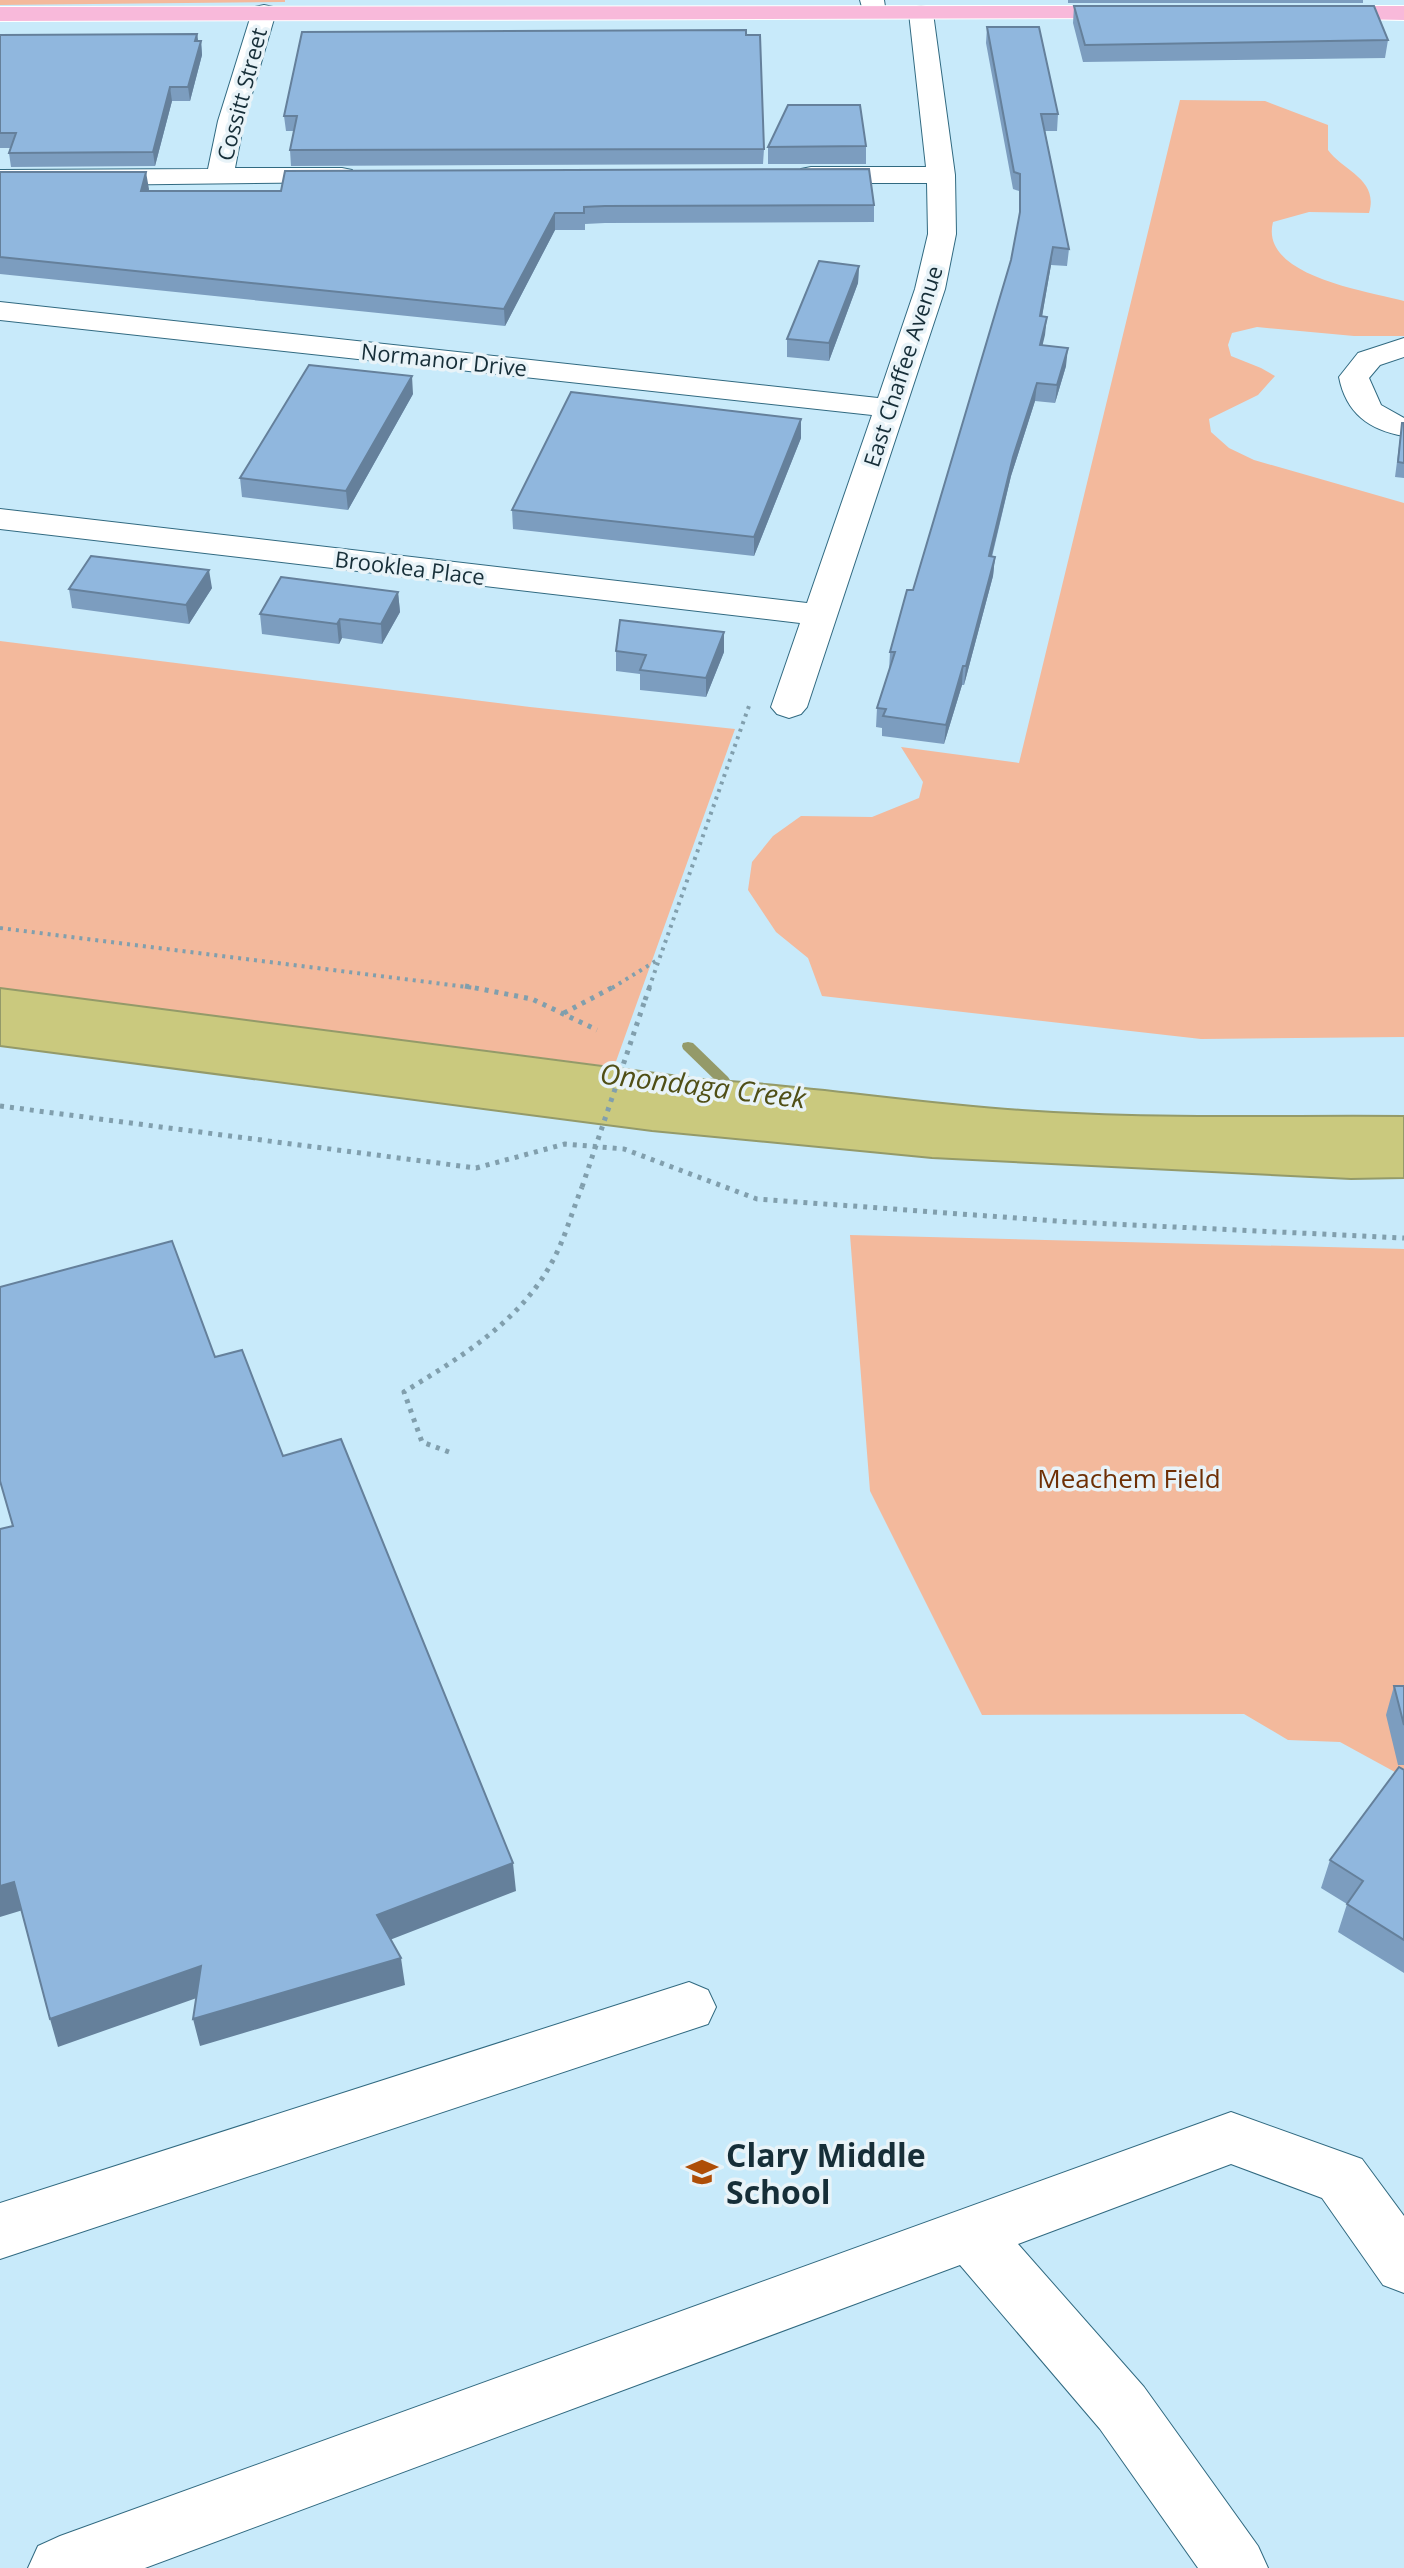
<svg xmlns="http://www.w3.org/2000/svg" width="1404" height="2568" font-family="'Open Sans',sans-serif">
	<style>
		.green { fill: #f3b99c }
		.water { fill: #cac97e; stroke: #949a69; stroke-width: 2 }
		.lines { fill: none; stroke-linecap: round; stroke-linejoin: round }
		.stream { fill: #949a69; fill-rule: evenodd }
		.minor-casing { stroke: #316a81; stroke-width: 2 }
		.major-casing { stroke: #fff; stroke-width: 2 }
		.path-far1 { stroke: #819fad; stroke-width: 4; stroke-dasharray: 3 5; stroke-linecap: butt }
		.path { stroke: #819fad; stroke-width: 5; stroke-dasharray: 4 6; stroke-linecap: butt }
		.minor { fill: #fff; fill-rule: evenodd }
		.major { fill: #f8b9da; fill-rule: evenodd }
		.path-bridge { stroke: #819fad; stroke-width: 5; stroke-dasharray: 4 6; stroke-linecap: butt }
		.wall { fill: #7c9dbf }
		.shaded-wall { fill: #65809b }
		.building { fill: #90b7de; stroke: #65809b; stroke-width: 2 }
		.labels { text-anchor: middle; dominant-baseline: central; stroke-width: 7; stroke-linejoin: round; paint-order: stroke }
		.far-street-label { font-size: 22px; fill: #162e38; stroke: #e8f3f8 }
		.park-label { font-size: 26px; fill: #6e2f05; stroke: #e8f3f8 }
		.water-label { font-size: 28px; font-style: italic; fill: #504f16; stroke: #e8f3f8 }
		.near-poi-label { font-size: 32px; font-weight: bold; fill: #162e38; stroke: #e8f3f8; text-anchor: start }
	</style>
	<rect width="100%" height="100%" fill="#c8eafa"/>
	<!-- green -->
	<path class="green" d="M 0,0 L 285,0 L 285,2 L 0,5 Z
		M 1180,100 L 1265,101 L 1328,125 L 1328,150 C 1344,172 1379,179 1369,213 L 1309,212 L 1273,222 C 1259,276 1367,291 1404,301 L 1404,336 L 1354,336 L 1257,327 L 1232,333 L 1228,345 L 1231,356 L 1261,368 L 1275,376 L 1258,395 L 1209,419 L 1211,432 L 1229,448 L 1254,460 L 1404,503 L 1404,1037 L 1201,1039 L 822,996 L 808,958 L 776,932 L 748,890 L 752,862 L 773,836 L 801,816 L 872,817 L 919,798 L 923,782 L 901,747 L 1019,763 Z
		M 0,641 L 530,707 L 735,729 L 614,1067 L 0,988 Z
		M 850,1235 L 1404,1249 L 1404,1777 L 1340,1742 L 1288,1740 L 1244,1714 L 982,1715 L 870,1491 Z"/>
	<!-- water -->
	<path class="water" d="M 0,988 L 702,1079 C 809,1085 915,1103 1022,1110 C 1149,1119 1277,1115 1404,1116 L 1404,1178 L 1351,1179 L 932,1158 L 652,1131 L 0,1046 Z"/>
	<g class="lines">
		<!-- stream -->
		<path class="stream" d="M 688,1042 L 693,1043 L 728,1077 L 730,1080 L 728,1083 L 718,1083 L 683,1049 L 682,1046 L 683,1043 Z"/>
		<defs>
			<path id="minor" d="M 860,0 L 884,0 L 886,13 L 883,18 L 865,18 Z
				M 264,5 L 273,7 L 276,12 L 244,121 L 235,168 L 342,168 L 352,170 L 356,176 L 352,182 L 0,186 L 0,170 L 208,169 L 218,121 L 252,12 L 255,7 Z
				M 921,6 L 930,8 L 933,13 L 955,175 L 956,234 L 945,289 L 807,707 L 801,714 L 789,718 L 777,714 L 771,707 L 800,623 L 0,529 L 0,509 L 807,603 L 872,415 L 0,320 L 0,302 L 878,398 L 915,289 L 928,234 L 927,183 L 811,183 L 801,181 L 797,175 L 801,169 L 811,167 L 926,167 L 909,13 L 912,8 Z
				M 1404,338 L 1404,357 L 1380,365 L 1369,378 L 1381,405 L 1404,418 L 1404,436 C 1369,430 1346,413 1339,377 L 1358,353 Z
				M 689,1982 L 708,1990 L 716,2007 L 708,2024 L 0,2259 L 0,2203 Z
				M 1231,2112 L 1362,2159 L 1404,2216 L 1404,2293 L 1383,2285 L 1322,2198 L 1231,2164 L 1018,2244 L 1144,2387 L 1258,2546 L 1268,2568 L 1198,2568 L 1100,2429 L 960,2265 L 145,2568 L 28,2568 L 38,2546 L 60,2536 Z"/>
			<path id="major" d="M 1134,6 L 1143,8 L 1146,13 L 1143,18 L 0,21 L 0,7 Z
				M 1318,6 L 1404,6 L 1404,20 L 1309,18 L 1306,13 L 1309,8 Z"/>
		</defs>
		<!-- minor casing -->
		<use href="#minor" class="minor-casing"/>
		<!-- major casing -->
		<use href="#major" class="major-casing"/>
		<!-- path-far1 -->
		<path class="path-far1" d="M 0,928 L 475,988
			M 612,988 L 659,959
			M 649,988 L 749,706"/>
		<!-- path -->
		<path class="path" d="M 465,986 L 532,999 L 597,1030
			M 645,1000 L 650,986
			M 564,1013 L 615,986
			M 0,1106 L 476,1168 L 565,1144 L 624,1149 L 757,1199 L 1070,1222 L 1404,1238
			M 449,1452 L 422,1442 L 404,1392 C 459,1358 520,1322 552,1262 C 565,1239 572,1211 582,1187"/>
		<!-- minor -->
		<use href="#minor" class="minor"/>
		<!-- major -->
		<use href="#major" class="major"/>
		<!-- path-bridge -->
		<path class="path-bridge" d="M 582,1187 L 645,1000"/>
	</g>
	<!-- wall -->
	<path class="wall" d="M 1068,0 L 1363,0 L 1363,3 L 1068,3 Z
		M 1074,6 L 1388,40 L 1385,58 L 1083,62 L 1073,23 Z
		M 987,27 L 1058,114 L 1057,131 L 1045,131 L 1069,249 L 1067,266 L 1051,265 L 1042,316 L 1047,317 L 1042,346 L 1066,366 L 1055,403 L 1035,401 L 1011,476 L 992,557 L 995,557 L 993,576 L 964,685 L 962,685 L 944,744 L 882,736 L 882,728 L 876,727 L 877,708 L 889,671 L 890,652 L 913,590 L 1011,260 L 1019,219 L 1019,191 L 1013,189 L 986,43 Z
		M 197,34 L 198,41 L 201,41 L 202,55 L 190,101 L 172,101 L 155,166 L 11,167 L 9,153 L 10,148 L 0,148 L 0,35 Z
		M 746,35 L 764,149 L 763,164 L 291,166 L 290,150 L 294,131 L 286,131 L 284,116 Z
		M 866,146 L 866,164 L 768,164 L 768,147 Z
		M 0,172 L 149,189 L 148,191 L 874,205 L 874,222 L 605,223 L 585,224 L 585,230 L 555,230 L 505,326 L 0,274 Z
		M 859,266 L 858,283 L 829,361 L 787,357 L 787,339 Z
		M 413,394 L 348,510 L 242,497 L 240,478 Z
		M 1402,423 L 1404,423 L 1404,478 L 1395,477 Z
		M 801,438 L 754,556 L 513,529 L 512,510 Z
		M 212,588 L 189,624 L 72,608 L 69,589 Z
		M 398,592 L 400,612 L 382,644 L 342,638 L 339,644 L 262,634 L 260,614 Z
		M 616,651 L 724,652 L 706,697 L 640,690 L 640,674 L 616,671 Z
		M 1394,1686 L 1404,1686 L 1404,1765 L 1398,1765 L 1386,1715 Z
		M 1404,1770 L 1404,1973 L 1338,1932 L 1347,1904 L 1321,1888 L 1330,1860 Z"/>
	<!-- shaded-wall -->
	<path class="shaded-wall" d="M 197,34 L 199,47 L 201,41 L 202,55 L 190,101 L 188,87 Z
		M 170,87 L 172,101 L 155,166 L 153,152 Z
		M 146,172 L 149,189 L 144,208 L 141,191 Z
		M 555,213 L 555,230 L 505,326 L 504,309 Z
		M 1053,247 L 1051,265 L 1039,334 L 1040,316 Z
		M 859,266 L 858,283 L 829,361 L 829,343 Z
		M 1047,317 L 1045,335 L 1038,364 L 1040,345 Z
		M 1068,348 L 1066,366 L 1055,403 L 1057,385 Z
		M 412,376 L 413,394 L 348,510 L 346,491 Z
		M 1037,383 L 1035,401 L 1011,476 L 987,575 L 989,556 L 1013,457 Z
		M 801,419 L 801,438 L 754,556 L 754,537 Z
		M 995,557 L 993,576 L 964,685 L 966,666 Z
		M 209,570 L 212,588 L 189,624 L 186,605 Z
		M 398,592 L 400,612 L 382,644 L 381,624 Z
		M 340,619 L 342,638 L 339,644 L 337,624 Z
		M 724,632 L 724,652 L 706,697 L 706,678 Z
		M 963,666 L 962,685 L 944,744 L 946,725 Z
		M 513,1863 L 516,1891 L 382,1943 L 377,1915 Z
		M 14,1882 L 23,1910 L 0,1917 L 0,1886 Z
		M 401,1958 L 405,1985 L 200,2046 L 193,2019 Z
		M 201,1966 L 208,1994 L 58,2047 L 50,2019 Z"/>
	<!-- building -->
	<path class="building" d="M 1074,6 L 1374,6 L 1388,40 L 1085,45 Z
		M 987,27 L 1039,27 L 1058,114 L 1041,114 L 1069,249 L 1053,247 L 1040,316 L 1047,317 L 1040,345 L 1068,348 L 1057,385 L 1037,383 L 1013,457 L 989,556 L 995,557 L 966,666 L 963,666 L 946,725 L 883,716 L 886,709 L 877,708 L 895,652 L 890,652 L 907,590 L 913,590 L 1011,260 L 1020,212 L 1020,174 L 1014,172 Z
		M 746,30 L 746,35 L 760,35 L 764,149 L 290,150 L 297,116 L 284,116 L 302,32 Z
		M 197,34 L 195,41 L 201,41 L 188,87 L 170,87 L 153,152 L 9,153 L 16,133 L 0,133 L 0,35 Z
		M 788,105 L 860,105 L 866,146 L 768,147 Z
		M 869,169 L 874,205 L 605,206 L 584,207 L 584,213 L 555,213 L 504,309 L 0,257 L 0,172 L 146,172 L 141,191 L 281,191 L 285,171 Z
		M 819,261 L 859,266 L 829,343 L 787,339 Z
		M 309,365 L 412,376 L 346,491 L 240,478 Z
		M 571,392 L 801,419 L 754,537 L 512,510 Z
		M 1402,423 L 1404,423 L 1404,463 L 1398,462 Z
		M 91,556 L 209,570 L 186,605 L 69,589 Z
		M 281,577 L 398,592 L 381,624 L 340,619 L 337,624 L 260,614 Z
		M 620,620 L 724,632 L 706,678 L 640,670 L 646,655 L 616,651 Z
		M 172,1241 L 215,1357 L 242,1350 L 283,1456 L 341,1439 L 513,1863 L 377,1915 L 401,1958 L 193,2019 L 201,1966 L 50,2019 L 14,1882 L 0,1886 L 0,1529 L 13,1526 L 0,1481 L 0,1287 Z
		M 1394,1686 L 1404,1686 L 1404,1725 Z
		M 1399,1767 L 1404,1770 L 1404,1940 L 1347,1904 L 1363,1881 L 1330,1860 Z"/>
	<!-- icons -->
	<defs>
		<symbol id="school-bare" viewBox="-9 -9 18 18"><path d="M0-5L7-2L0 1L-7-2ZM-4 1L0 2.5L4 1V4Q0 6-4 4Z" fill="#ae4e07" stroke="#e8f3f8" stroke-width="2.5" paint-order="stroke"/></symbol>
	</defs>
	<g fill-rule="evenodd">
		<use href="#school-bare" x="680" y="2150" width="44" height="44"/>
	</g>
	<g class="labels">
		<!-- far-street labels -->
		<g class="far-street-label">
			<text transform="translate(241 94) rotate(-75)">Cossitt Street</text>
			<text transform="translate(444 359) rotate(6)">Normanor Drive</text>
			<text transform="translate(902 366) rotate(-72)">East Chaffee Avenue</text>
			<text transform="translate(410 567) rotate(7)">Brooklea Place</text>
		</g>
		<!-- park labels -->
		<g class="park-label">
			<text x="1129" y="1478">Meachem Field</text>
		</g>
		<!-- water labels -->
		<g class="water-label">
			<text transform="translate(703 1085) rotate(7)">Onondaga Creek</text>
		</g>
		<!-- near-poi labels -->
		<g class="near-poi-label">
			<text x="726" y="2154">Clary Middle<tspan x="726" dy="37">School</tspan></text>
		</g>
	</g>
</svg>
